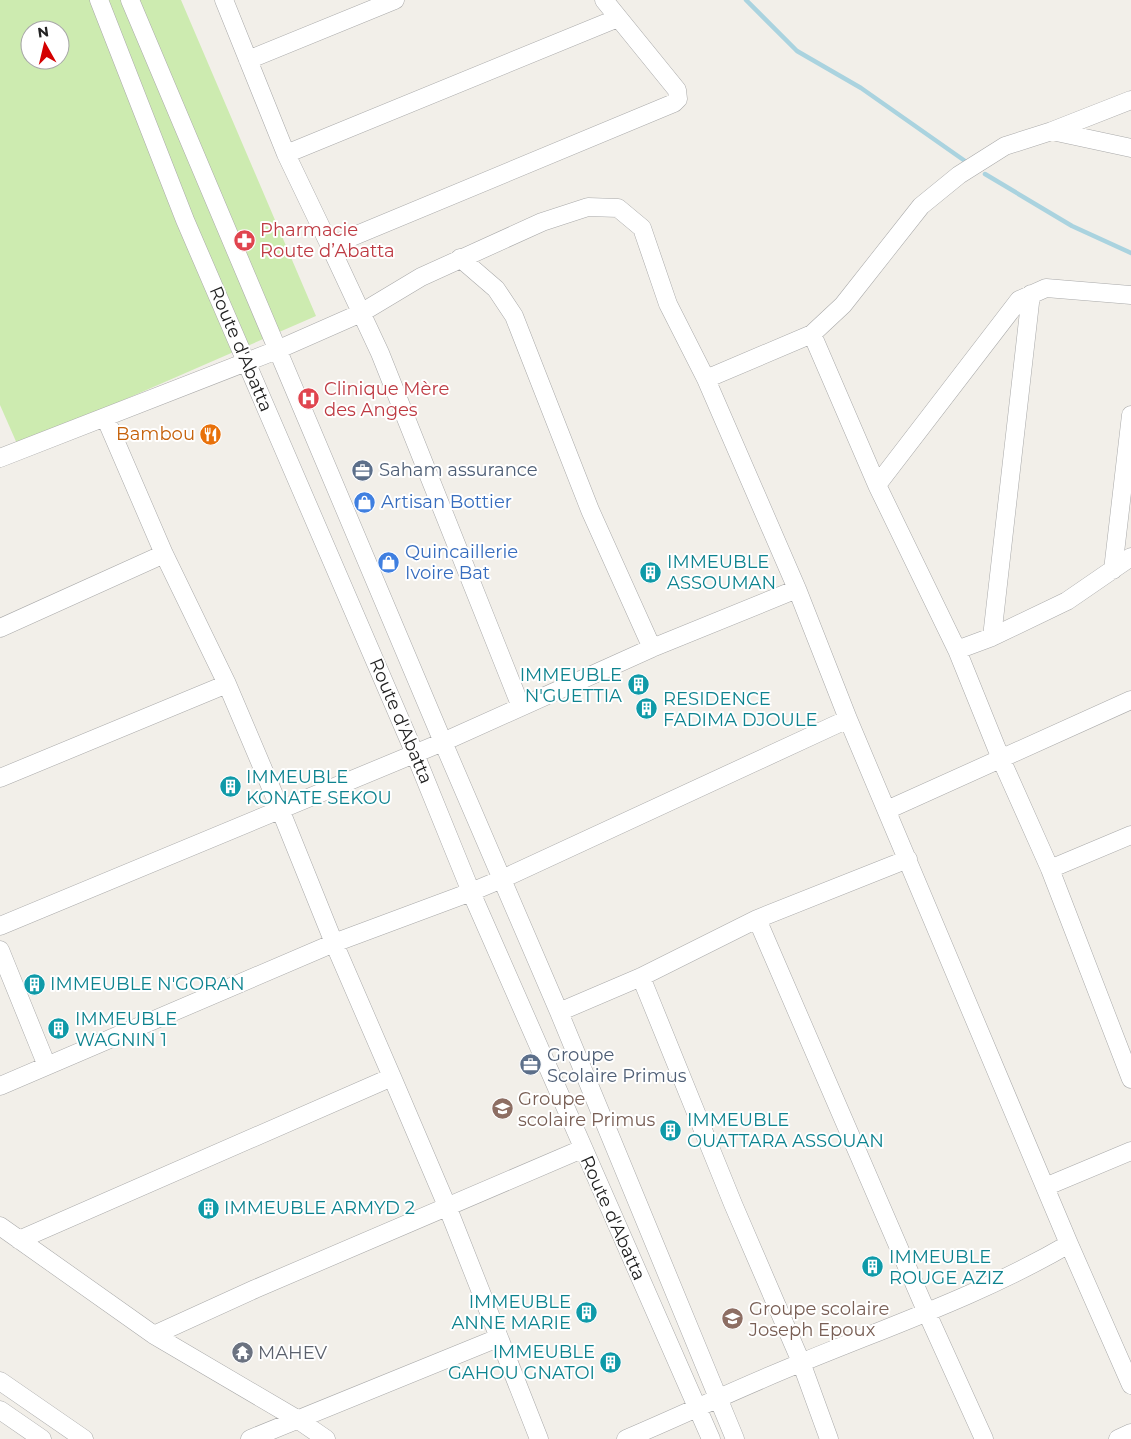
<svg xmlns="http://www.w3.org/2000/svg" width="1131" height="1439" font-family="Montserrat,sans-serif">
	<style>
		.grass { fill: #cdebb0; fill-rule: evenodd }
		.lines { fill: none; stroke-linecap: round; stroke-linejoin: round }
		.stream { stroke: #aad3df; stroke-width: 4.5 }
		.minor-casing { stroke: #a9a9a9; stroke-width: 19 }
		.minor { stroke: #fff; stroke-width: 18 }
		.labels { text-anchor: middle; dominant-baseline: central; stroke-width: 4; stroke-linejoin: round; paint-order: stroke }
		.health-label { font-size: 18px; fill: #be3a42; stroke: #fff; text-anchor: start }
		.street-label { font-size: 18px; fill: #222; stroke: #fff }
		.food-label { font-size: 18px; fill: #c56008; stroke: #fff; text-anchor: end }
		.service-label { font-size: 18px; fill: #4e5e75; stroke: #fff; text-anchor: start }
		.shop-label { font-size: 18px; fill: #366cbe; stroke: #fff; text-anchor: start }
		.culture-label { font-size: 18px; fill: #0d838f; stroke: #fff; text-anchor: start }
		.education-label { font-size: 18px; fill: #785e54; stroke: #fff; text-anchor: start }
		.worship-label { font-size: 18px; fill: #5b616d; stroke: #fff; text-anchor: start }
	</style>
	<rect width="100%" height="100%" fill="#f2efe9"/>
	<!-- grass -->
	<path class="grass" d="M 0,0 L 181,0 L 316,316 L 18,446 L 0,405 ZM 30,30 L 60,30 L 60,60 L 30,60 Z"/>
	<g class="lines">
		<!-- stream -->
		<path class="stream" d="M 746,0 L 797,51 L 861,88 L 965,161
			M 985,174 L 1072,226 L 1131,253"/>
		<defs>
			<path id="minor" d="M 99,0 L 185,220 L 415,754 L 471,892 L 711,1439
				M 130,0 L 443,742 L 559,1012 L 735,1439
				M 224,0 L 286,154 L 330,246 L 674,103 L 678,99 L 677,90 L 604,0
				M 248,60 L 395,0
				M 1052,131 L 1131,100
				M 286,154 L 618,18
				M 330,246 L 380,353 L 521,707
				M 460,258 L 496,289 L 514,316 L 590,510 L 652,648
				M 812,334 L 877,485 L 957,650 L 1001,759 L 1050,869 L 1131,1079
				M 706,379 L 812,334 L 843,305 L 921,206 L 959,175 L 1005,146 L 1052,131 L 1131,148
				M 0,458 L 277,350 L 361,313 L 421,277 L 542,222 L 588,207 L 618,208 L 642,228 L 668,304 L 706,379 L 797,589 L 848,719 L 1069,1244 L 1131,1385
				M 877,485 L 1019,300 L 1046,288 L 1131,295
				M 1113,570 L 1131,415
				M 0,628 L 164,554
				M 992,637 L 1031,294
				M 957,650 L 992,637 L 1067,601 L 1131,557
				M 0,778 L 227,684
				M 887,810 L 1131,700
				M 1050,869 L 1131,835
				M 757,919 L 908,859
				M 0,926 L 443,742 L 652,648 L 797,589
				M 0,950 L 47,1066
				M 641,977 L 733,1204 L 801,1362 L 829,1439
				M 559,1012 L 641,977 L 757,919 L 927,1313 L 984,1439
				M 392,1077 L 447,1206 L 539,1439
				M 0,1086 L 334,943 L 471,892 L 502,879 L 848,719
				M 1045,1187 L 1131,1151
				M 0,1226 L 154,1335 L 297,1419 L 326,1439
				M 19,1240 L 392,1077 L 334,943 L 280,809 L 227,684 L 164,554 L 105,417
				M 154,1335 L 255,1289 L 582,1149
				M 0,1381 L 84,1439
				M 0,1410 L 42,1439
				M 250,1439 L 498,1338
				M 626,1439 C 685,1414 743,1386 803,1362 C 893,1325 985,1293 1069,1244
				M 1118,1439 L 1131,1433"/>
		</defs>
		<!-- minor casing -->
		<use href="#minor" class="minor-casing"/>
		<!-- minor -->
		<use href="#minor" class="minor"/>
	</g>
	<!-- icons -->
	<defs>
		<symbol id="pharmacy-disc" viewBox="-11 -11 22 22"><circle r="9.5" fill="#e0444e" stroke="#fff"/><path d="M-2-6h4v4h4v4h-4v4h-4v-4h-4v-4h4Z" fill="#fff"/></symbol>
		<symbol id="hospital-disc" viewBox="-11 -11 22 22"><circle r="9.5" fill="#e0444e" stroke="#fff"/><path d="M-5-5h3v3.5h4V-5h3V5h-3V1.5h-4V5h-3Z" fill="#fff"/></symbol>
		<symbol id="restaurant-disc" viewBox="-11 -11 22 22"><circle r="9.5" fill="#e8710a" stroke="#fff"/><path d="M-5-6h1v4h1v-4h1v4h1v-4h1v5L-1.5 .5V6h-2V.5L-5-1ZM5-6V6H3V1.5H1.5Q1.5-4 5-6Z" fill="#fff"/></symbol>
		<symbol id="office-disc" viewBox="-11 -11 22 22"><circle r="9.5" fill="#5c6f8a" stroke="#fff"/><path d="M-6-3h4V-5.5h4V-3h4V5H-6ZM-1-4.5V-3h2v-1.5ZM-6 0V1H6V0Z" fill="#fff"/></symbol>
		<symbol id="shop-disc" viewBox="-11 -11 22 22"><circle r="9.5" fill="#3f7fe0" stroke="#fff"/><path d="M-5-2.5h2.3a2.7 3.5 0 0 1 5.4 0H5L5.5 6h-11ZM-1.5-2.5h3a1.5 2.3 0 0 0-3 0Z" fill="#fff"/></symbol>
		<symbol id="building-disc" viewBox="-11 -11 22 22"><circle r="9.5" fill="#0f9aa8" stroke="#fff"/><path d="M-4-6H4V6H1V3H-1V6H-4ZM-2.5-4.3h1.7v1.8h-1.7ZM.8-4.3h1.7v1.8H.8ZM-2.5-1h1.7V.8h-1.7ZM.8-1h1.7V.8H.8Z" fill="#fff"/></symbol>
		<symbol id="school-disc" viewBox="-11 -11 22 22"><circle r="9.5" fill="#8d6e63" stroke="#fff"/><path d="M0-5L7-2L0 1L-7-2ZM-4 1L0 2.5L4 1V4Q0 6-4 4Z" fill="#fff"/></symbol>
		<symbol id="temple-disc" viewBox="-11 -11 22 22"><circle r="9.5" fill="#6b7280" stroke="#fff"/><path d="M0-6L5-2H3V0L6.5 2.5H4V6H1.5V3h-3V6H-4V2.5H-6.5L-3 0V-2H-5Z" fill="#fff"/></symbol>
	</defs>
	<g fill-rule="evenodd">
		<use href="#pharmacy-disc" x="232" y="228" width="25" height="25"/>
		<use href="#hospital-disc" x="296" y="386" width="25" height="25"/>
		<use href="#restaurant-disc" x="198" y="422" width="25" height="25"/>
		<use href="#office-disc" x="350" y="458" width="25" height="25"/>
		<use href="#shop-disc" x="352" y="490" width="25" height="25"/>
		<use href="#shop-disc" x="376" y="550" width="25" height="25"/>
		<use href="#building-disc" x="638" y="560" width="25" height="25"/>
		<use href="#building-disc" x="626" y="672" width="25" height="25"/>
		<use href="#building-disc" x="634" y="696" width="25" height="25"/>
		<use href="#building-disc" x="218" y="774" width="25" height="25"/>
		<use href="#building-disc" x="22" y="972" width="25" height="25"/>
		<use href="#building-disc" x="46" y="1016" width="25" height="25"/>
		<use href="#office-disc" x="518" y="1052" width="25" height="25"/>
		<use href="#school-disc" x="490" y="1096" width="25" height="25"/>
		<use href="#building-disc" x="658" y="1118" width="25" height="25"/>
		<use href="#building-disc" x="196" y="1196" width="25" height="25"/>
		<use href="#building-disc" x="860" y="1254" width="25" height="25"/>
		<use href="#building-disc" x="574" y="1300" width="25" height="25"/>
		<use href="#school-disc" x="720" y="1306" width="25" height="25"/>
		<use href="#temple-disc" x="230" y="1340" width="25" height="25"/>
		<use href="#building-disc" x="598" y="1350" width="25" height="25"/>
	</g>
	<g class="labels">
		<!-- health labels -->
		<g class="health-label">
			<text x="260" y="230">Pharmacie<tspan x="260" dy="21">Route d’Abatta</tspan></text>
			<text x="324" y="389">Clinique Mère<tspan x="324" dy="21">des Anges</tspan></text>
		</g>
		<!-- street labels -->
		<g class="street-label">
			<text transform="translate(241 349) rotate(67)">Route d'Abatta</text>
			<text transform="translate(401 721) rotate(67)">Route d'Abatta</text>
			<text transform="translate(613 1218) rotate(66)">Route d'Abatta</text>
		</g>
		<!-- food labels -->
		<g class="food-label">
			<text x="195" y="434">Bambou</text>
		</g>
		<!-- service labels -->
		<g class="service-label">
			<text x="379" y="470">Saham assurance</text>
			<text x="547" y="1055">Groupe<tspan x="547" dy="21">Scolaire Primus</tspan></text>
		</g>
		<!-- shop labels -->
		<g class="shop-label">
			<text x="381" y="502">Artisan Bottier</text>
			<text x="405" y="552">Quincaillerie<tspan x="405" dy="21">Ivoire Bat</tspan></text>
		</g>
		<!-- culture labels -->
		<g class="culture-label">
			<text x="667" y="562">IMMEUBLE<tspan x="667" dy="21">ASSOUMAN</tspan></text>
			<text x="622" y="675" text-anchor="end">IMMEUBLE<tspan x="622" dy="21">N'GUETTIA</tspan></text>
			<text x="663" y="699">RESIDENCE<tspan x="663" dy="21">FADIMA DJOULE</tspan></text>
			<text x="246" y="777">IMMEUBLE<tspan x="246" dy="21">KONATE SEKOU</tspan></text>
			<text x="50" y="984">IMMEUBLE N'GORAN</text>
			<text x="75" y="1019">IMMEUBLE<tspan x="75" dy="21">WAGNIN 1</tspan></text>
			<text x="687" y="1120">IMMEUBLE<tspan x="687" dy="21">OUATTARA ASSOUAN</tspan></text>
			<text x="224" y="1208">IMMEUBLE ARMYD 2</text>
			<text x="889" y="1257">IMMEUBLE<tspan x="889" dy="21">ROUGE AZIZ</tspan></text>
			<text x="571" y="1302" text-anchor="end">IMMEUBLE<tspan x="571" dy="21">ANNE MARIE</tspan></text>
			<text x="595" y="1352" text-anchor="end">IMMEUBLE<tspan x="595" dy="21">GAHOU GNATOI</tspan></text>
		</g>
		<!-- education labels -->
		<g class="education-label">
			<text x="518" y="1099">Groupe<tspan x="518" dy="21">scolaire Primus</tspan></text>
			<text x="749" y="1309">Groupe scolaire<tspan x="749" dy="21">Joseph Epoux</tspan></text>
		</g>
		<!-- worship labels -->
		<g class="worship-label">
			<text x="258" y="1353">MAHEV</text>
		</g>
	</g>
	<!-- north arrow -->
	<g transform="translate(45 45) rotate(352)"><circle r="24" fill="#ffffff" stroke="#a7a7a7"/>
	<path d="M0-4L9 19L0 12L-9 19Z" fill="#d40000"/>
	<text y="-8" font-size="14" font-weight="bold" text-anchor="middle" fill="#222222">N</text>
	</g>
</svg>
